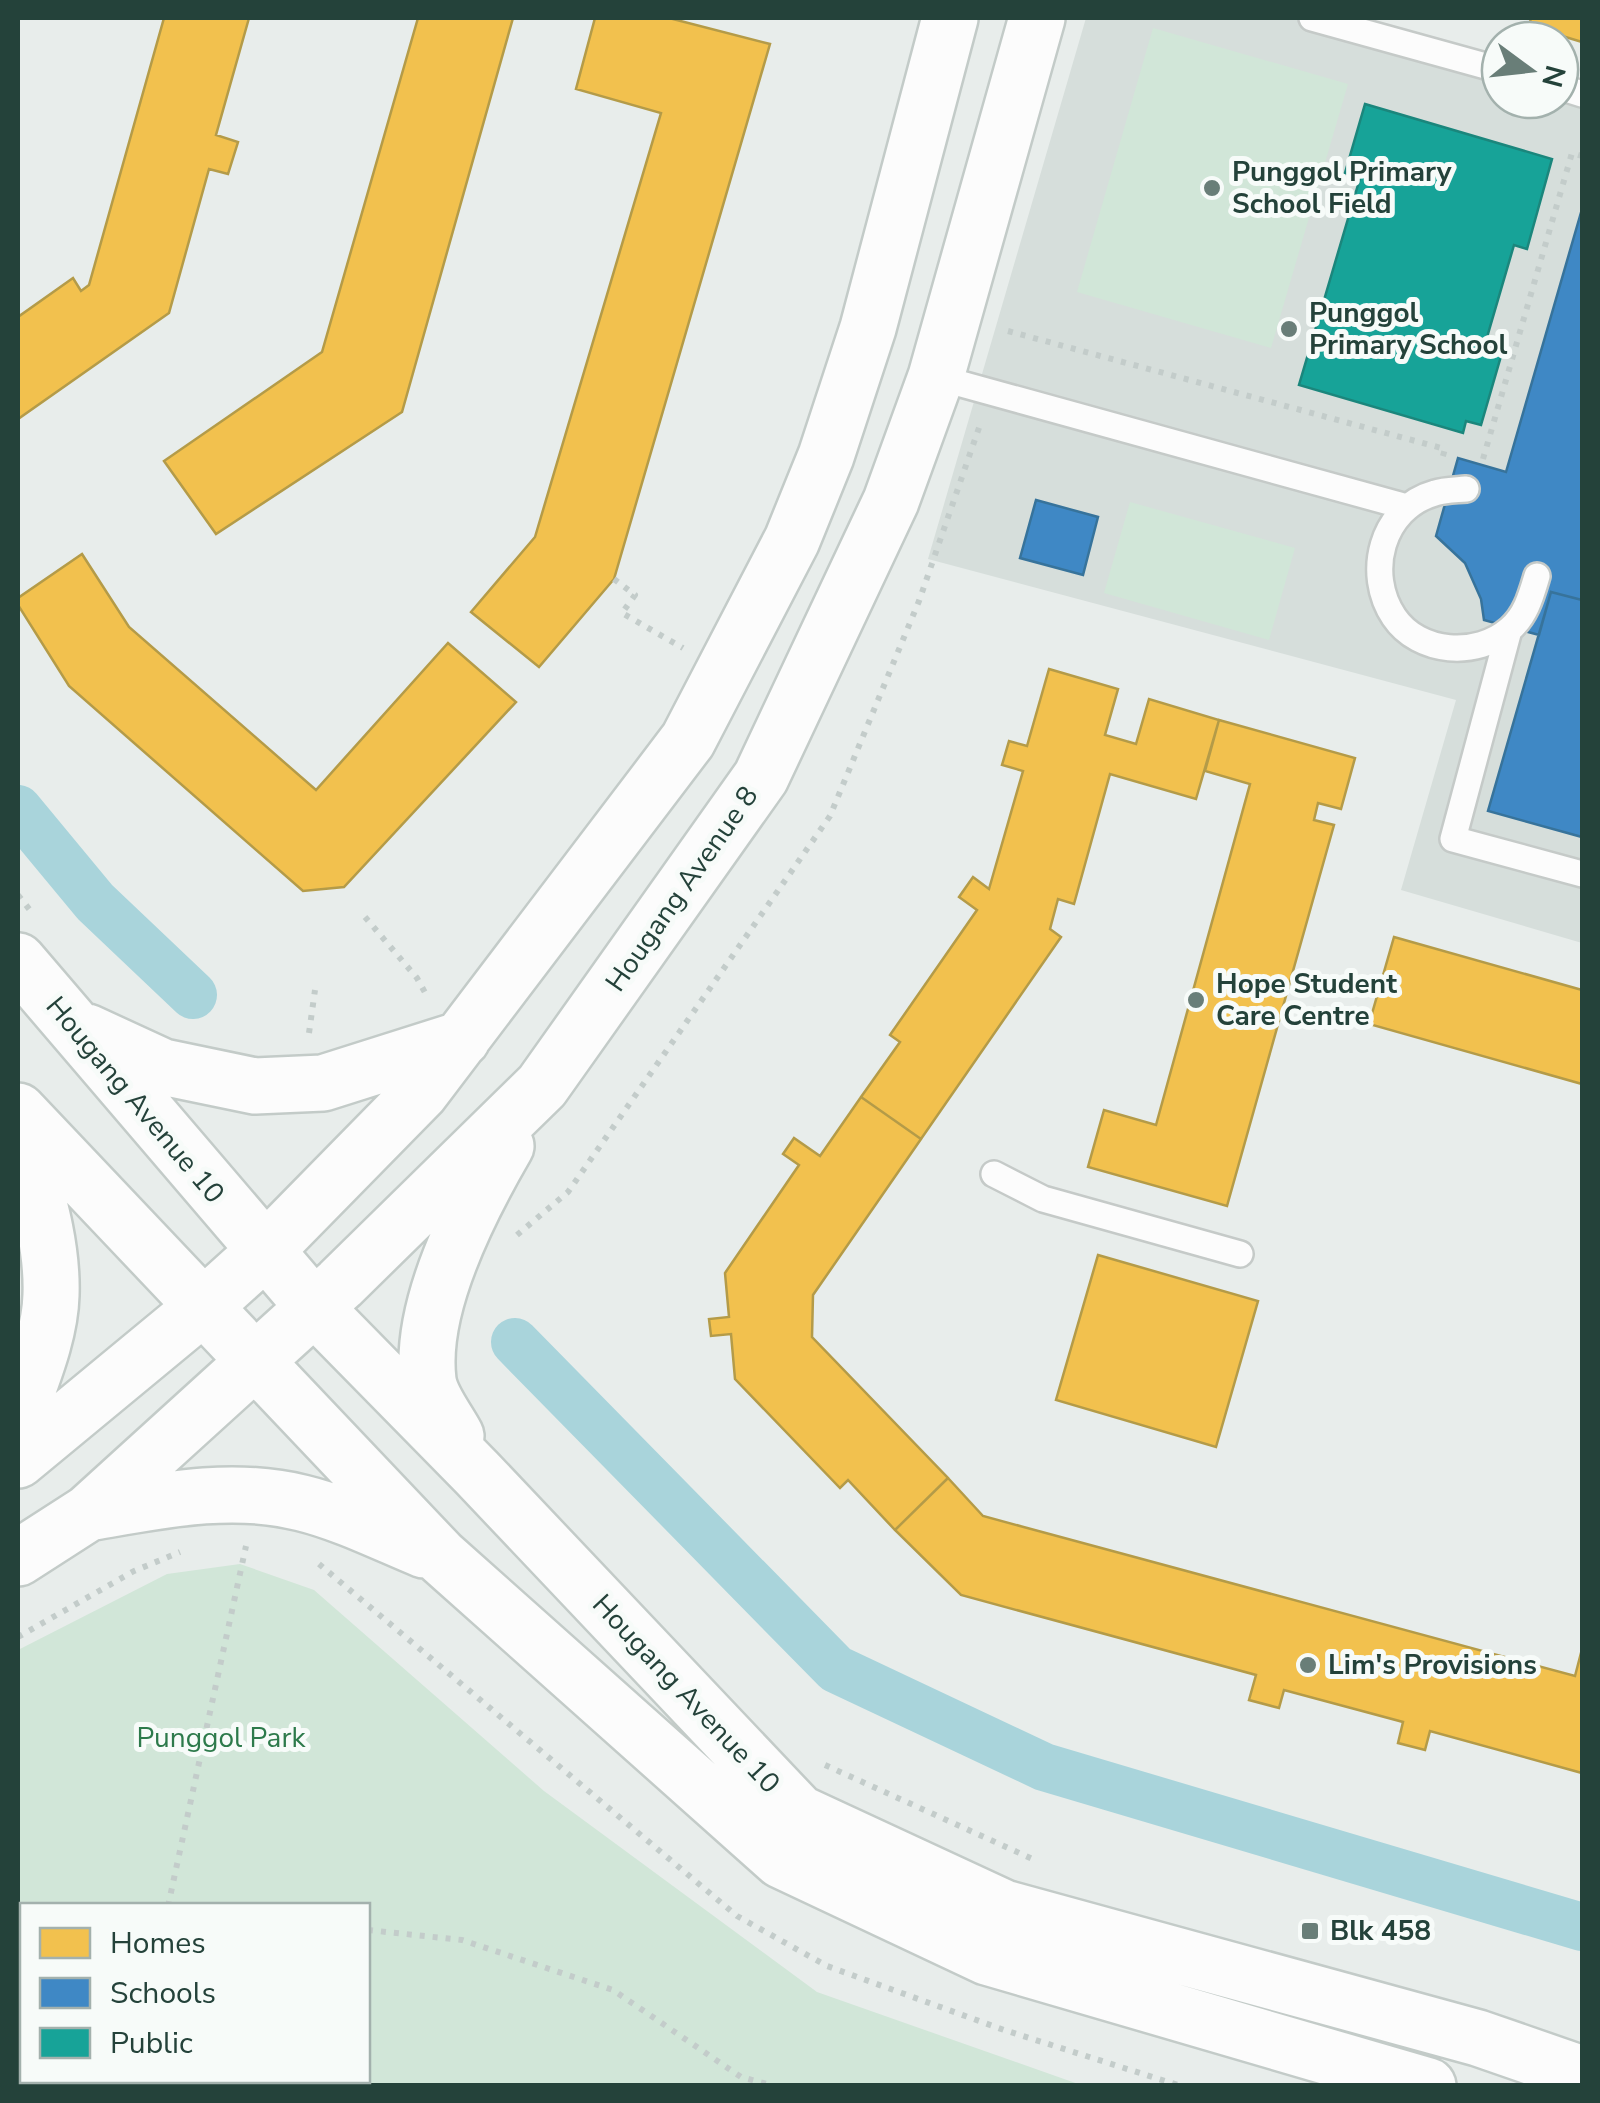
<svg xmlns="http://www.w3.org/2000/svg" width="1600" height="2103" font-family="'Nunito Sans',sans-serif">
	<style>
		.built { fill: #d6dedb }
		.green { fill: #d1e6d8; fill-rule: evenodd }
		.homes { fill: #f2c14e; stroke: #b49b48; stroke-width: 2.5 }
		.schools { fill: #3f88c5; stroke: #37739b; stroke-width: 2.5 }
		.public { fill: #17a398; stroke: #1b867c; stroke-width: 2.5 }
		.lines { fill: none; stroke-linecap: round; stroke-linejoin: round }
		.canal { stroke: #a9d4db; stroke-width: 48 }
		.lane-casing { stroke: #c5cac8; stroke-width: 30 }
		.secondary-casing { stroke: #c3cbc8; stroke-width: 60 }
		.path { stroke: #c3ccca; stroke-width: 6; stroke-dasharray: 5 8; stroke-linecap: butt }
		.lane { stroke: #fcfcfc; stroke-width: 25 }
		.secondary { stroke: #fcfcfc; stroke-width: 55 }
		.poi-dot { fill: #697e78; stroke: #f7fbf9; stroke-width: 4 }
		.labels { text-anchor: middle; dominant-baseline: central; stroke-width: 10; stroke-linejoin: round; paint-order: stroke }
		.poi-label { font-size: 28px; font-weight: bold; fill: #24423a; stroke: #f7fbf9; text-anchor: start }
		.street-label { font-size: 28px; fill: #24423a; stroke: #f7fbf9 }
		.park-label { font-size: 28px; fill: #2d7a4b; stroke: #f7fbf9 }
	</style>
	<rect width="100%" height="100%" fill="#e8edeb"/>
	<!-- built -->
	<path class="built" d="M 1086,18 L 1321,18 L 1500,70 L 1500,100 L 1560,100 L 1582,95 L 1582,943 L 1401,890 L 1456,700 L 928,559 Z"/>
	<!-- green -->
	<path class="green" d="M 1153,28 L 1348,84 L 1271,348 L 1077,292 Z
		M 1130,502 L 1295,548 L 1269,640 L 1104,593 Z
		M 240,1564 L 314,1590 L 544,1791 L 817,1992 L 1081,2085 L 18,2085 L 18,1650 L 167,1574 ZM 22,1906 L 368,1906 L 368,2080 L 22,2080 Z"/>
	<!-- homes -->
	<path class="homes" d="M 164,18 L 249,18 L 216,135 L 238,142 L 228,174 L 209,169 L 169,313 L 18,419 L 18,317 L 73,278 L 81,291 L 89,285 Z
		M 418,18 L 513,18 L 402,412 L 216,534 L 164,461 L 322,352 Z
		M 595,18 L 669,18 L 770,44 L 614,579 L 539,667 L 471,612 L 535,537 L 661,113 L 576,89 Z
		M 1531,18 L 1582,18 L 1582,42 L 1529,26 Z
		M 82,554 L 129,627 L 316,790 L 448,643 L 516,702 L 344,887 L 303,891 L 69,686 L 18,605 L 18,598 Z
		M 1049,669 L 1118,689 L 1105,735 L 1136,744 L 1149,699 L 1219,720 L 1196,799 L 1110,774 L 1074,904 L 1058,899 L 1050,929 L 1061,937 L 921,1139 L 861,1097 L 900,1042 L 890,1035 L 977,910 L 959,897 L 973,877 L 989,889 L 1023,771 L 1002,765 L 1009,741 L 1027,746 Z
		M 1219,720 L 1355,758 L 1341,809 L 1318,803 L 1314,820 L 1334,825 L 1227,1206 L 1088,1167 L 1104,1110 L 1156,1125 L 1250,784 L 1205,771 Z
		M 1394,937 L 1582,990 L 1582,1084 L 1369,1024 Z
		M 861,1097 L 921,1139 L 813,1295 L 812,1337 L 948,1478 L 895,1530 L 848,1480 L 840,1488 L 735,1379 L 731,1334 L 711,1336 L 709,1319 L 729,1317 L 725,1273 L 799,1165 L 783,1154 L 794,1138 L 820,1156 Z
		M 1098,1255 L 1258,1301 L 1216,1447 L 1056,1400 Z
		M 948,1478 L 983,1516 L 1575,1676 L 1582,1649 L 1582,1773 L 1430,1731 L 1425,1750 L 1398,1743 L 1403,1722 L 1284,1690 L 1279,1708 L 1249,1700 L 1256,1675 L 961,1595 L 895,1530 Z"/>
	<!-- schools -->
	<path class="schools" d="M 1582,209 L 1582,600 L 1551,592 L 1539,635 L 1484,620 L 1481,599 L 1465,563 L 1436,536 L 1458,458 L 1506,472 Z
		M 1036,500 L 1098,517 L 1083,575 L 1020,558 Z
		M 1551,592 L 1582,600 L 1582,837 L 1488,811 Z"/>
	<!-- public -->
	<path class="public" d="M 1365,104 L 1552,159 L 1527,249 L 1514,245 L 1483,351 L 1501,356 L 1481,425 L 1466,421 L 1463,433 L 1299,385 L 1360,178 L 1345,173 Z"/>
	<g class="lines">
		<!-- canal -->
		<path class="canal" d="M 18,809 L 95,902 L 193,995
			M 515,1342 L 836,1669 L 1044,1767 L 1582,1927"/>
		<defs>
			<path id="lane" d="M 1312,18 L 1500,70
				M 1560,87 L 1582,94
				M 936,377 L 1407,507
				M 1466,489 C 1456,490 1444,490 1435,493 C 1381,508 1365,574 1394,617 C 1419,654 1477,658 1510,629 C 1526,615 1531,596 1537,576
				M 1509,630 L 1453,839 L 1582,874
				M 994,1174 L 1043,1199 L 1240,1254"/>
			<path id="secondary" d="M 18,961 L 313,1306 L 477,1473 L 799,1813 L 1004,1908 L 1478,2038 L 1582,2074
				M 87,1032 L 163,1067 L 255,1086 L 323,1083 L 462,1039
				M 18,1111 L 440,1556 L 781,1860 L 987,1957 L 1428,2086
				M 18,1126 C 32,1181 53,1237 51,1295 C 50,1336 31,1379 18,1417
				M 456,1436 C 447,1419 430,1398 428,1380 C 419,1306 470,1208 506,1146
				M 18,1460 L 203,1307 L 264,1252 L 420,1093 L 688,740 L 792,540 L 826,456 L 868,328 L 950,18
				M 88,1513 C 158,1501 231,1485 302,1503 C 343,1513 385,1534 424,1550
				M 18,1558 L 88,1513 L 340,1284 L 542,1086 L 761,777 L 891,501 L 936,377 L 1037,18"/>
		</defs>
		<!-- lane casing -->
		<use href="#lane" class="lane-casing"/>
		<!-- secondary casing -->
		<use href="#secondary" class="secondary-casing"/>
		<!-- path -->
		<path class="path" d="M 1008,331 L 1445,449 L 1442,459
			M 1483,459 L 1572,153 L 1582,156
			M 614,579 L 635,595 L 622,613 L 683,648
			M 18,895 L 33,914
			M 365,917 L 417,978 L 428,998
			M 309,1033 L 315,990
			M 517,1235 L 568,1192 L 830,816 L 919,601 L 981,422
			M 319,1564 L 737,1916 L 827,1966 L 1004,2030 L 1181,2086
			M 18,1637 L 134,1571 L 180,1552
			M 825,1765 L 1037,1861
			M 168,1906 L 246,1546
			M 368,1930 L 462,1940 L 613,1990 L 741,2077 L 774,2086
			M 18,2012 L 22,2013
			M 128,2086 L 129,2080"/>
		<!-- lane -->
		<use href="#lane" class="lane"/>
		<!-- secondary -->
		<use href="#secondary" class="secondary"/>
	</g>
	<!-- markers -->
	<g class="poi-dot">
		<circle cx="1212" cy="188" r="10"/>
		<circle cx="1289" cy="329" r="10"/>
		<circle cx="1196" cy="1000" r="10"/>
		<circle cx="1308" cy="1665" r="10"/>
		<rect x="1300" y="1921" width="20" height="20" rx="5"/>
	</g>
	<g class="labels">
		<!-- poi labels -->
		<g class="poi-label">
			<text x="1232" y="172">Punggol Primary<tspan x="1232" dy="32">School Field</tspan></text>
			<text x="1309" y="313">Punggol<tspan x="1309" dy="32">Primary School</tspan></text>
			<text x="1216" y="984">Hope Student<tspan x="1216" dy="32">Care Centre</tspan></text>
			<text x="1328" y="1665">Lim's Provisions</text>
			<text x="1330" y="1931">Blk 458</text>
		</g>
		<!-- street labels -->
		<g class="street-label">
			<text transform="translate(682 889) rotate(-55)">Hougang Avenue 8</text>
			<text transform="translate(135 1100) rotate(50)">Hougang Avenue 10</text>
			<text transform="translate(686 1694) rotate(47)">Hougang Avenue 10</text>
		</g>
		<!-- park labels -->
		<g class="park-label">
			<text x="221" y="1738">Punggol Park</text>
		</g>
	</g>
	<!-- border -->
	<rect width="1600" height="2103" fill="none" stroke="#24423a" stroke-width="40"/>
	<!-- legend -->
	<rect x="20" y="1903" width="350" height="180" fill="#f7fbf9" stroke="#a3b1ad" stroke-width="2.5"/>
	<rect x="40" y="1928" width="50" height="30" fill="#f2c14e" stroke="#a3b1ad" stroke-width="2.5"/>
	<text x="110" y="1953" font-size="30" fill="#24423a">Homes</text>
	<rect x="40" y="1978" width="50" height="30" fill="#3f88c5" stroke="#a3b1ad" stroke-width="2.5"/>
	<text x="110" y="2003" font-size="30" fill="#24423a">Schools</text>
	<rect x="40" y="2028" width="50" height="30" fill="#17a398" stroke="#a3b1ad" stroke-width="2.5"/>
	<text x="110" y="2053" font-size="30" fill="#24423a">Public</text>
	<!-- north arrow -->
	<g transform="translate(1530 70) rotate(105)"><circle r="48" fill="#f7fbf9" stroke="#a3b1ad" stroke-width="2.5"/>
	<path d="M0-8L18 38L0 25L-18 38Z" fill="#697e78"/>
	<text y="-15" font-size="28" font-weight="bold" text-anchor="middle" fill="#24423a">N</text>
	</g>
</svg>
